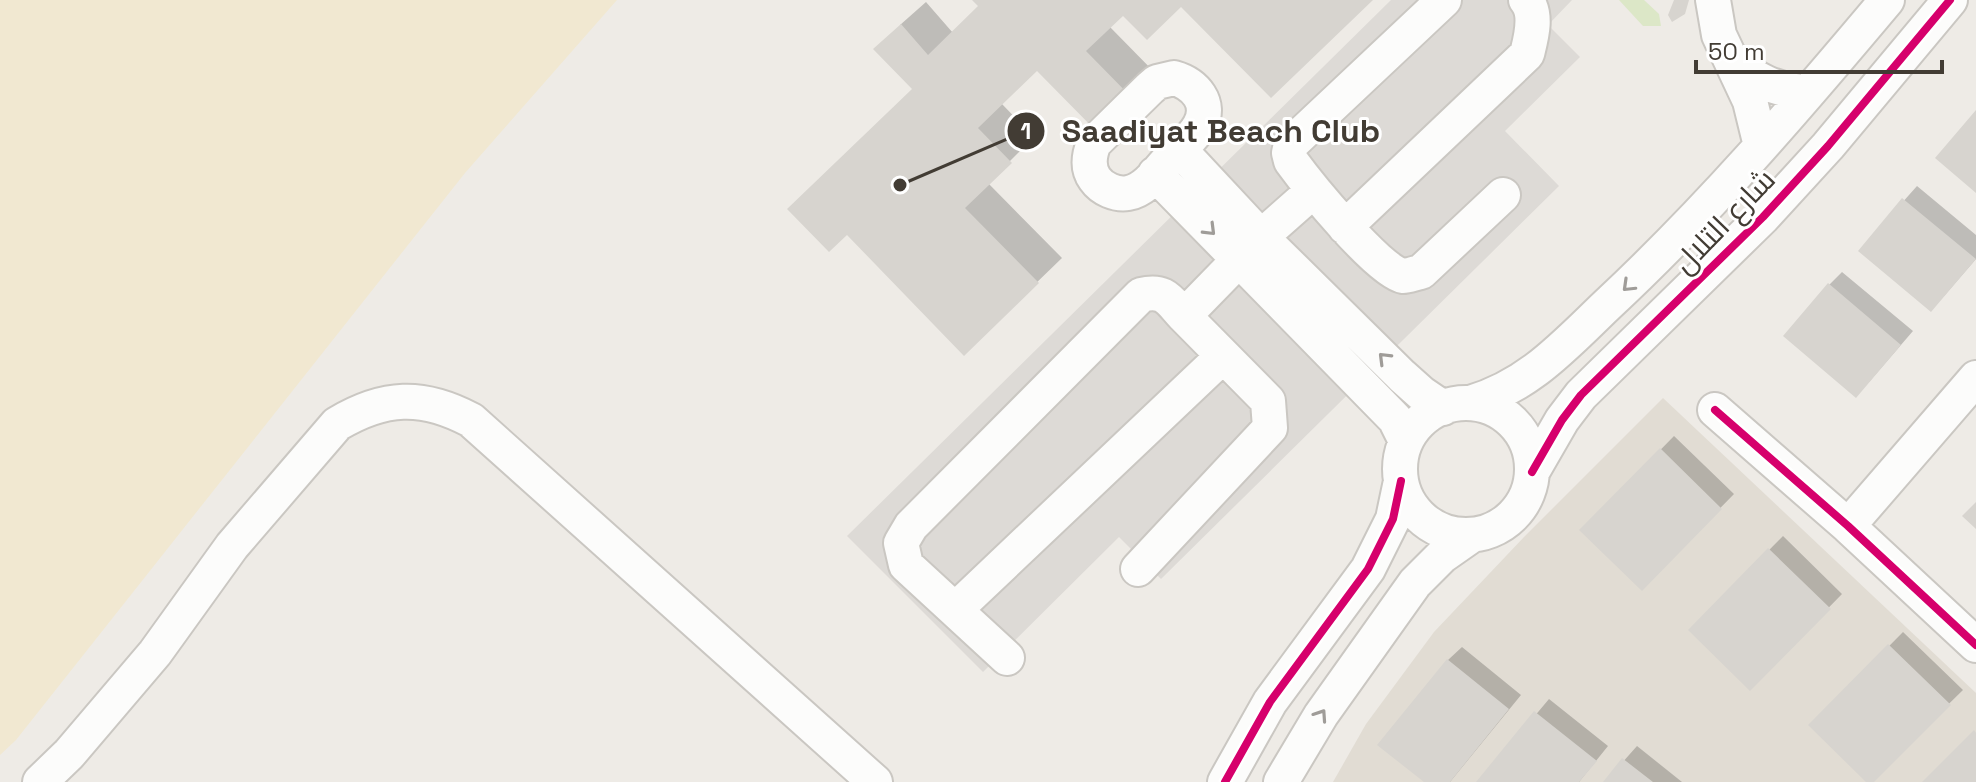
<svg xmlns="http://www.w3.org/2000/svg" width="1976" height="782" font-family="'Space Grotesk',Cairo,sans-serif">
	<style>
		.residential { fill: #e1dcd3 }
		.green { fill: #dce7c7 }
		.sand { fill: #f1e8d1 }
		.parking { fill: #dddad6 }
		.shadow { fill: #0003 }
		.building { fill: #d7d4cf }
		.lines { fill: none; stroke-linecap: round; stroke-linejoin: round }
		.minor-casing { stroke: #cac7c2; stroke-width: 38 }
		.minor { stroke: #fcfcfb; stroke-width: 34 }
		.cycleway-casing { stroke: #fff; stroke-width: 13 }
		.cycleway { stroke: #d6006c; stroke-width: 8 }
		.oneway { stroke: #9f9c98 }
		.labels { text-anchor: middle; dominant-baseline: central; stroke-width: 6; stroke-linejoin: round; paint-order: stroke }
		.street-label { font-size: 30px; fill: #423c34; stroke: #fff }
		.leader { fill: none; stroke: #423c34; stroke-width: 3 }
		.callout-dot { fill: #423c34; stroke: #fff; stroke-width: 3 }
		.mark-label { font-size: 24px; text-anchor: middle; font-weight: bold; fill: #fff }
		.callout-label { font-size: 32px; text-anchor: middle; font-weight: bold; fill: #423c34; stroke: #fff; stroke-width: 6; stroke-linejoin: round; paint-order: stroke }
	</style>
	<rect width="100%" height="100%" fill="#eeebe6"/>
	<!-- residential -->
	<path class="residential" d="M 1663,398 L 1976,693 L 1976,782 L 1333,782 L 1366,724 L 1434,632 L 1524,537 Z"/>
	<!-- green -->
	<path class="green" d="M 1619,0 L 1644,0 L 1659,14 L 1661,26 L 1643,26 Z"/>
	<!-- sand -->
	<path class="sand" d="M 0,0 L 617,0 L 465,173 L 16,740 L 0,755 Z"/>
	<!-- parking -->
	<path class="parking" d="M 1391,0 L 1572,0 L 1548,25 L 1580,57 L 1505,131 L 1559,186 L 1161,579 L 1119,537 L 983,672 L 847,536 Z"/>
	<!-- shadow -->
	<path class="shadow" d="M 974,0 L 1370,0 L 1181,4 L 1123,13 L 1109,26 L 1162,80 L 1104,136 L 1037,68 L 1001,103 L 1034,137 L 988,183 L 1062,258 L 964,353 L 914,88 L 900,25 L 926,2 L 953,33 L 980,6 Z
		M 1917,186 L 1976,235 L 1976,259 L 1944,296 L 1860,250 Z
		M 1842,272 L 1913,331 L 1869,382 L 1829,285 Z
		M 1674,436 L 1734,494 L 1642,588 L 1582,530 Z
		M 1783,536 L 1842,594 L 1750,688 L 1690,630 Z
		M 1903,632 L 1963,690 L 1869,782 L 1811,725 Z
		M 1462,647 L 1521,695 L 1450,782 L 1427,782 L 1448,660 Z
		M 1549,699 L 1608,746 L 1579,782 L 1479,782 Z
		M 1637,746 L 1682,782 L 1605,782 Z"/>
	<!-- building -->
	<path class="building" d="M 972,0 L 1373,0 L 1271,98 L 1181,7 L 1147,40 L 1123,16 L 1086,51 L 1139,105 L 1104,139 L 1037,71 L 978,128 L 1012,163 L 965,208 L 1039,283 L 964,356 L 847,235 L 829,252 L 787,209 L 912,89 L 873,49 L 901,24 L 928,55 L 978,6 Z
		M 1674,0 L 1689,0 L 1685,14 L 1672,22 L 1668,15 Z
		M 1976,110 L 1976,193 L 1935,158 Z
		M 1902,198 L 1976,259 L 1931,312 L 1858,251 Z
		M 1828,283 L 1901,345 L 1856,398 L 1783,336 Z
		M 1660,448 L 1722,509 L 1642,591 L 1579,530 Z
		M 1976,502 L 1976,529 L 1962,516 Z
		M 1768,548 L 1831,609 L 1750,691 L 1688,630 Z
		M 1888,644 L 1951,705 L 1874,782 L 1866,782 L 1808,725 Z
		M 1447,659 L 1509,709 L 1450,782 L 1424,782 L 1377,745 Z
		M 1534,711 L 1597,761 L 1579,782 L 1476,782 Z
		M 1974,730 L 1976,733 L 1976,782 L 1922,782 Z
		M 1622,758 L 1653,782 L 1603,782 Z"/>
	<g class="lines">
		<defs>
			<path id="minor" d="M 1444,0 L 1291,144 L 1289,153 L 1291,161 C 1307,183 1379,272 1403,276 C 1408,276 1415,273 1421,272 L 1503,195
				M 1713,0 L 1719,35 L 1750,101 L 1761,146
				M 1732,59 C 1754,80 1776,91 1808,92
				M 1174,78 C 1195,84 1212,103 1200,125 C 1194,137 1180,148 1171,157 C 1159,170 1146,190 1128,193 C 1116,195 1102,189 1095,179 C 1087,168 1089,155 1094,143 L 1150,88 L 1157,82 Z
				M 1179,149 L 1261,237 L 1402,376 L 1421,393 L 1443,408
				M 1155,174 L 1395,419 L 1406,441
				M 1345,227 L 1527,54 C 1531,38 1538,14 1526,0
				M 1470,403 C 1529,386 1564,346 1607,305 C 1708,211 1798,106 1887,0
				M1400 469a66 66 0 1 1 132 0a66 66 0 1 1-132 0Z
				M 1715,410 L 1848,526 L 1976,645
				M 1532,472 L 1562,420 L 1581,395 L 1763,217 L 1828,146 L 1950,0
				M 1848,526 L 1976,378
				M 1138,569 L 1270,428 L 1268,401 L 1184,316 L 1261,237 L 1313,191
				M 955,610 L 1223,356
				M 1007,658 L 906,565 L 901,543 L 911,526 L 1141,295 C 1165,289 1169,300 1184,316
				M 40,782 L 69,754 L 155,653 L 232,546 L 337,424 C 384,396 422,394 471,420 L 875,782
				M 1225,782 L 1270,702 L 1368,569 L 1393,519 L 1401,481
				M 1281,782 L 1321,715 L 1415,583 L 1442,556 L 1472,535"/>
		</defs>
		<!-- minor casing -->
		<use href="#minor" class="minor-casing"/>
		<!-- minor -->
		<use href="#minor" class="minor"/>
		<defs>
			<path id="cycleway" d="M 1715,410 L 1848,526 L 1976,645
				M 1532,472 L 1562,420 L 1581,395 L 1763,217 L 1828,146 L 1950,0
				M 1225,782 L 1270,702 L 1368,569 L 1393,519 L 1401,481"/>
		</defs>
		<!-- cycleway casing -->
		<use href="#cycleway" class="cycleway-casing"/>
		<!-- cycleway -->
		<use href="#cycleway" class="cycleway"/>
	</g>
	<!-- one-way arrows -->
	<defs><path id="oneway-chevron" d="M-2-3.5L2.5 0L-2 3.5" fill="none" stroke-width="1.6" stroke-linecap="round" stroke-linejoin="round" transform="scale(2)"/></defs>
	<g class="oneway">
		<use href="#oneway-chevron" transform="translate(1210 230) rotate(45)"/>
		<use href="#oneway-chevron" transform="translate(1628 286) rotate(136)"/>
		<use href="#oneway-chevron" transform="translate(1384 358) rotate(-135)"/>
		<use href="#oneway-chevron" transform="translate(1321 715) rotate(-56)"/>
	</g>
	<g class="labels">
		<!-- street labels -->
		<g class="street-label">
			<text transform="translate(1724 221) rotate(-46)">شارع التلال</text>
		</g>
	</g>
	<!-- callouts -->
	<path class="leader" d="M900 185L1026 131"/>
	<g class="callout-dot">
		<circle cx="900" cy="185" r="8"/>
		<circle cx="1026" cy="131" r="20"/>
	</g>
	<g class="mark-label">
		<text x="1026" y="139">1</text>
	</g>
	<g class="callout-label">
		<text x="1221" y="142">Saadiyat Beach Club</text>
	</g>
	<!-- scale -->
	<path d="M1696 60v12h246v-12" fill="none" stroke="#423c34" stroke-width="4"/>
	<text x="1708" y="60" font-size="24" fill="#423c34" stroke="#ffffff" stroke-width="6" paint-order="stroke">50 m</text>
</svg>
